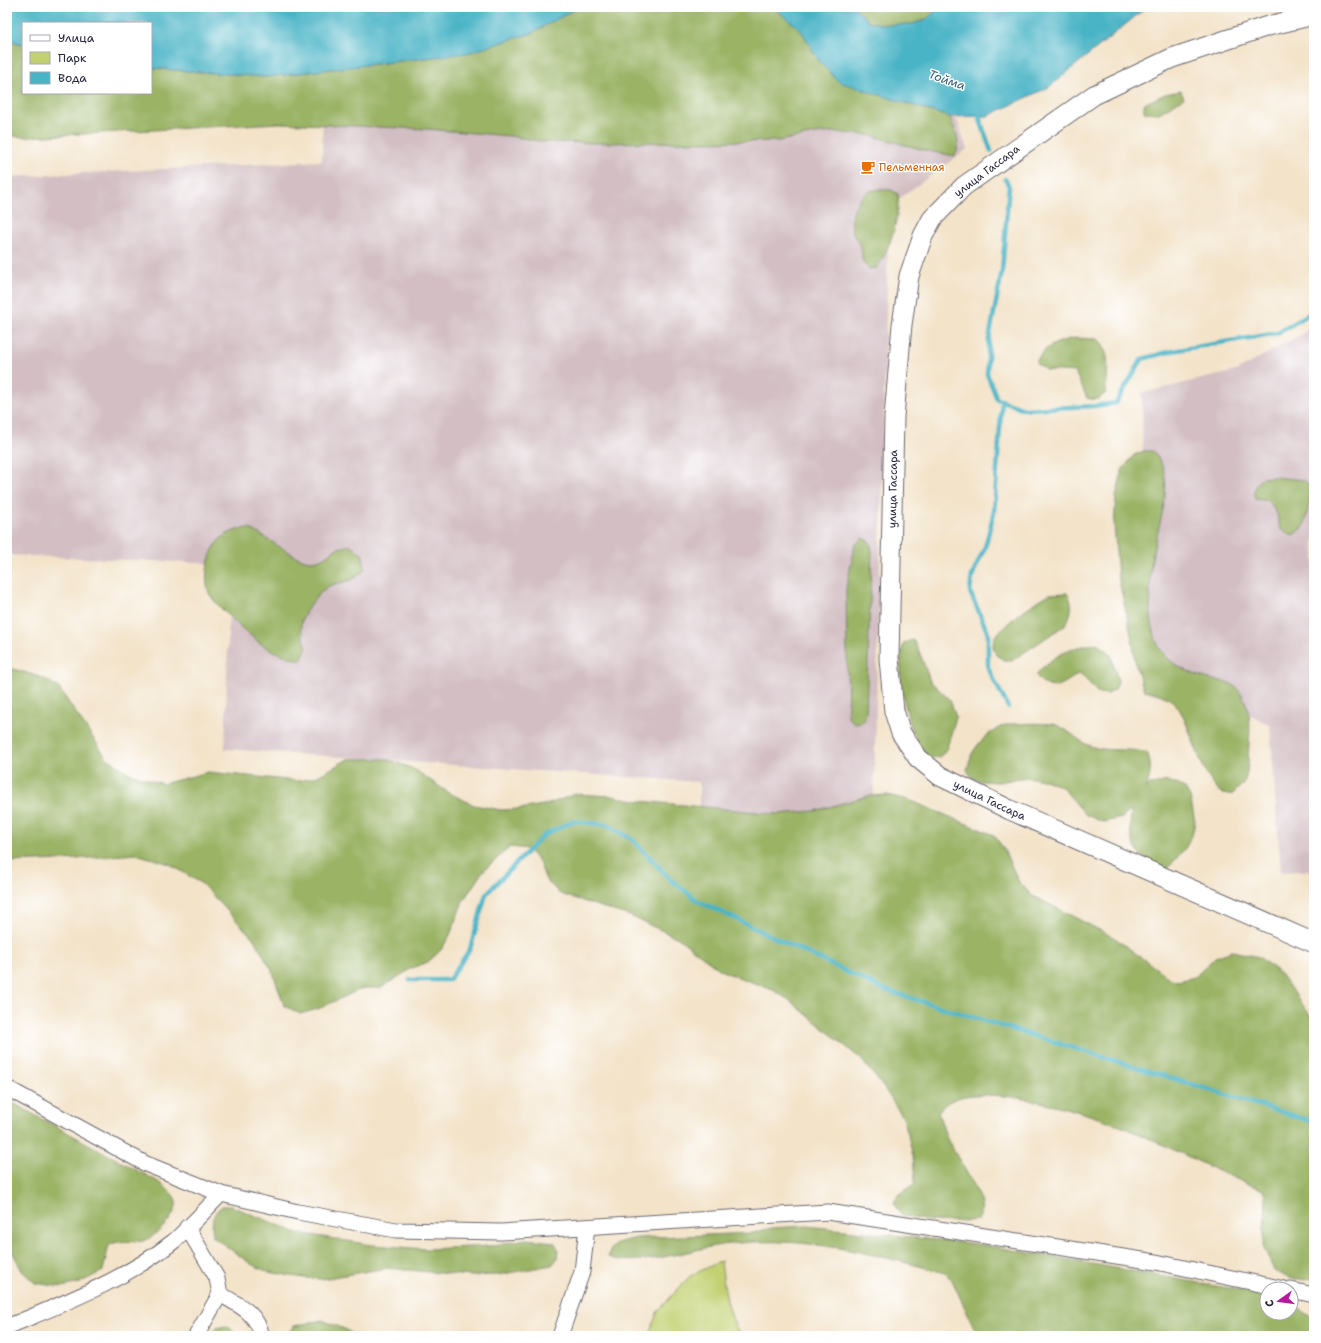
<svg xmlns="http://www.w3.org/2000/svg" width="1321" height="1343" font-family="'Shantell Sans',sans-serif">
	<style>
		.industrial { fill: #d2bec3 }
		.green { fill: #c3d173; stroke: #727a57 }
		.forest { fill: #9ab365; stroke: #5e6a50 }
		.water { fill: #49b4c6; stroke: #366b80 }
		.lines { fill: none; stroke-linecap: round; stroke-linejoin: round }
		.stream { stroke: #49b4c6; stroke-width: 4.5 }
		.minor-casing { stroke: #6b666d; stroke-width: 17 }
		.major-casing { stroke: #6b666d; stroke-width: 21 }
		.minor { stroke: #fff; stroke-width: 15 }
		.major { stroke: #fff; stroke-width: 19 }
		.labels { text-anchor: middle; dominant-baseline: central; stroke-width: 3; stroke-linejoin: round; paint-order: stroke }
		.food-label { font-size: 11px; fill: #c56008; stroke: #fff; text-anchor: start }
		.street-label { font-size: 11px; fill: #22223b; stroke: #fff }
		.water-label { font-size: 12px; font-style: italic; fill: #325c73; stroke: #fff }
	</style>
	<rect width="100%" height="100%" fill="#fff"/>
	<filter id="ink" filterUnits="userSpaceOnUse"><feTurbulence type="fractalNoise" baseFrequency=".025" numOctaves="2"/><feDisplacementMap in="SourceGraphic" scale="8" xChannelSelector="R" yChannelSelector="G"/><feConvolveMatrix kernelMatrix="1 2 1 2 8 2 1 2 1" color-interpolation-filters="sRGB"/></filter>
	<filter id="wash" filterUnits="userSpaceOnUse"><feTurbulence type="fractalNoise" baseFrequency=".012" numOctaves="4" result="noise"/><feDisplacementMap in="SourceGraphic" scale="16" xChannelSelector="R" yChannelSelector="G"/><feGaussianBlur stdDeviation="0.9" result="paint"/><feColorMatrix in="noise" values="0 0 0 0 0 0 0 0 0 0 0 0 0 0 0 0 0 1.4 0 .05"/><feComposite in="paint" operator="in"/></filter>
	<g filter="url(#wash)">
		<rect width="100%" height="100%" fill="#f3e3c9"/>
		<!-- industrial -->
		<path class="industrial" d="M 323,106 L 926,106 L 957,119 L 967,149 L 889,206 L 873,825 L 699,813 L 699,782 L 225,749 L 230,564 L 7,555 L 7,177 L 322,161 Z
			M 1314,327 L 1314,870 L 1281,872 L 1270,725 L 1145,662 L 1142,393 L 1236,371 Z"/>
		<!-- green -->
		<path class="green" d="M 721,1261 C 724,1286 727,1314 741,1336 L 648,1336 L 658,1311 L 690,1276 Z"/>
		<!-- forest -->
		<path class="forest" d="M 579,7 L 773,7 L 801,30 L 819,61 L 902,102 L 950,117 C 955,130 962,142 955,156 L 927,151 L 869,135 L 833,132 L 815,134 L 779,141 L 599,143 L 545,142 L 510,136 L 427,129 L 279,123 L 27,137 L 7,136 L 7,40 L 23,44 L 23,93 L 151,93 L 151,68 L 266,77 L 467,53 L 532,33 Z
			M 854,7 L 939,7 L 926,20 L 912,24 L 887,25 L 870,22 Z
			M 1181,91 L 1184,98 L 1159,113 L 1144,112 L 1144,104 L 1165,94 Z
			M 891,190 L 898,194 C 900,218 890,248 877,268 L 870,269 C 860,263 863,258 861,248 C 859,242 853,236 852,229 C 850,215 856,198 870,191 C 875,189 885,190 891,190 Z
			M 1076,338 L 1098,339 C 1112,352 1107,375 1106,393 C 1099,399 1096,401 1087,398 L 1075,372 L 1046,370 L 1036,363 C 1042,346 1060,341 1076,338 Z
			M 1144,451 L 1153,451 C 1180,480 1156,526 1152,559 C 1149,582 1148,617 1156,640 C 1163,662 1189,674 1210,679 C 1216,681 1228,681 1233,685 C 1251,699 1251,724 1249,744 C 1248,754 1249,770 1245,780 C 1243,784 1237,790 1233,794 C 1231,794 1226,795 1224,794 C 1204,788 1191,724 1177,706 C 1170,696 1155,693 1144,690 L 1136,666 L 1132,639 L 1118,576 L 1114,525 L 1116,497 L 1122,470 L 1134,455 Z
			M 1275,477 L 1303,480 L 1309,485 L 1310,499 L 1304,527 L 1293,535 L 1280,529 L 1277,514 L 1269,501 L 1255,499 C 1253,489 1255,485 1262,478 Z
			M 248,528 C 265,535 296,561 311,561 C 321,561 328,554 336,549 C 341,547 347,546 351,545 L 363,555 L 365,569 C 350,585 347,579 329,586 C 321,590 304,611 302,620 C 299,629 304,639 307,647 L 301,660 C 287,657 273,652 261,644 C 251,637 213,603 209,593 C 204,580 207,564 212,552 C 219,535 232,530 248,528 Z
			M 862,538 L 870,542 L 872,551 L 866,713 L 864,721 L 855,723 L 848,718 L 846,589 L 855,545 Z
			M 1067,593 C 1074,603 1072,615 1065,625 L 1013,660 L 1004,660 L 996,655 L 993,646 L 994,637 L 1018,614 L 1049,594 Z
			M 913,640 L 918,648 L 930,681 L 950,700 L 956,717 L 946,751 L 939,757 L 930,758 C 907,740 894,669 904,643 Z
			M 1097,643 L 1111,655 L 1118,681 L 1115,689 L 1108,694 L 1098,693 L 1080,673 C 1063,683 1051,697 1036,675 C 1053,654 1071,648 1097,643 Z
			M 7,667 L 43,678 L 58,687 L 106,757 L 129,773 L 163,784 L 208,772 L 298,781 L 316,777 L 348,759 L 386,759 L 412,768 L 449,793 L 474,805 L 501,810 L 520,809 L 549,804 L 575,794 L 612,796 L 630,800 L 777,814 L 815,811 L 868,796 L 887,795 L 909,800 L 994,835 L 1003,848 L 1020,884 L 1033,896 L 1115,938 L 1169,978 L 1178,981 L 1195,977 L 1215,957 L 1232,951 L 1259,957 L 1280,974 L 1314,1020 L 1314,1278 L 1294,1280 L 1274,1271 L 1263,1245 L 1266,1202 L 1265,1191 C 1219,1173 1177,1150 1132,1131 C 1090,1113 1047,1101 1003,1096 C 981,1094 952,1092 938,1112 L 947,1139 L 974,1185 L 981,1203 L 982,1212 L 978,1220 C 961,1222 910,1224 898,1211 C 896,1209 895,1205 894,1202 L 899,1195 L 915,1183 L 913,1156 L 904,1119 L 884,1088 L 861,1059 L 789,1000 L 773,990 L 722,971 L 678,938 L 630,916 L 560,894 L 546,880 L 539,862 L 528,849 L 510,847 L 483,871 L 463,901 L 450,935 L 441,950 L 428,962 L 412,968 L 381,988 L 363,988 L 318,1009 L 300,1014 L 284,1005 L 272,970 L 253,938 L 202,884 L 170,864 L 136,854 L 64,860 L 7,862 Z
			M 1010,724 C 1020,724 1049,722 1057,725 C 1071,731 1081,745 1097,748 C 1114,752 1133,747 1148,754 C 1152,766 1151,777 1145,789 L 1150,785 L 1168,781 L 1185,788 L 1190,796 L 1195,822 L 1193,831 L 1186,847 L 1168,868 L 1159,869 C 1131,851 1129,842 1131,810 L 1122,818 L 1103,822 L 1086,815 L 1062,787 L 1045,780 L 1026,777 L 999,782 L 981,781 L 972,778 L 967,770 C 969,763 971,754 975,749 C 982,738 997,726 1010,724 Z
			M 7,1100 L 157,1181 C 163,1186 174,1193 176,1201 C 179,1214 155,1239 142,1241 C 130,1243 121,1239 109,1245 L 103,1271 L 79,1283 L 62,1287 L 35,1283 L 22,1271 L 7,1241 Z
			M 222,1206 L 231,1206 L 298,1233 L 372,1245 L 427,1249 L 489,1246 L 526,1239 L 554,1242 L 559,1250 L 558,1258 L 552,1265 L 498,1275 L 470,1276 L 387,1268 L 322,1279 L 304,1278 L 268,1272 L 251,1264 L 213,1237 C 212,1224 210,1215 222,1206 Z
			M 807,1226 L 985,1245 L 1267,1295 L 1267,1313 L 1291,1313 L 1291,1304 L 1314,1318 L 1314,1336 L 978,1336 L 952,1280 L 945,1273 C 881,1256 819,1239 752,1242 C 740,1243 727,1244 715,1246 C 687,1251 634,1268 608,1257 C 612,1241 622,1242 636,1238 L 753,1233 L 771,1228 Z
			M 322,1320 L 347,1330 L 354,1336 L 284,1336 L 294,1326 Z
			M 226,1326 L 233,1330 L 239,1336 L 208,1336 L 216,1328 Z"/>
		<!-- water -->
		<path class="water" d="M 7,7 L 579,7 L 532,33 L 467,53 L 266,77 L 151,68 L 151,23 L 23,23 L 23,44 L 7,40 Z
			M 773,7 L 854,7 L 870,22 L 887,25 L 912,24 L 926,20 L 939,7 L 1145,7 L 1142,11 L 1049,87 L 988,116 L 950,117 L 839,82 L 819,61 L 801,30 Z"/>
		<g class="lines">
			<!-- stream -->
			<path class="stream" d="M 977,111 L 991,151
				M 1005,179 L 1009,186 L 1002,271 L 989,339 L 987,374 L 997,399 L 1024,409 L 1095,406 L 1116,403 L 1142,359 L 1172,351 L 1278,333 L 1314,311
				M 1002,400 L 994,512 L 985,547 L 972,576 L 970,592 L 988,633 L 988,668 L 1008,707
				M 410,980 L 449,980 L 470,949 L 486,894 L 544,835 L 573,821 L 608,825 L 633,840 L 670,879 L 698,901 L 885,990 L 1314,1122"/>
		</g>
	</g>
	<g filter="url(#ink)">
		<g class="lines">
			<defs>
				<path id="minor" d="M 7,1088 L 146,1164 L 221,1194 L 298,1212 L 396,1230 L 501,1232 L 828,1212 L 1156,1262 L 1284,1289
					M 187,1227 L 217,1278 L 220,1294 L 196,1336
					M 1291,1290 L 1314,1295
					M 220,1294 C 240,1306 256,1312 262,1336
					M 7,1327 C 64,1303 125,1280 174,1241 C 190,1227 206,1209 221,1194
					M 560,1336 L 582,1272 L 587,1227"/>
				<g id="major">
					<path id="s1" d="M 1314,15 L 1268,26 L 1172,58 L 1094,95 L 964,186 L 932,219 L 923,236 L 909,276 L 902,325 L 894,417 L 889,659 L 894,711 L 901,733 L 918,758 L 940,776 L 1010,810 L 1314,943"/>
				</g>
			</defs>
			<!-- minor casing -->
			<use href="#minor" class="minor-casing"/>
			<!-- major casing -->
			<use href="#major" class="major-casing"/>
			<!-- minor -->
			<use href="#minor" class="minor"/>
			<!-- major -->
			<use href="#major" class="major"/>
		</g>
	</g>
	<!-- icons -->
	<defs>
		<symbol id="cafe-bare" viewBox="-9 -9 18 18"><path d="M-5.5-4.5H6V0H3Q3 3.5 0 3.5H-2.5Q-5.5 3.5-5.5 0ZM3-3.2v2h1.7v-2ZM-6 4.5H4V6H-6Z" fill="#e8710a" stroke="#fff" stroke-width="2.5" paint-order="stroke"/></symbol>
	</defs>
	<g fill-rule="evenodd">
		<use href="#cafe-bare" x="858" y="157" width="20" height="20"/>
	</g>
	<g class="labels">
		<!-- food labels -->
		<g class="food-label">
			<text x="879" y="167">Пельменная</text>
		</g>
		<!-- street labels -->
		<g class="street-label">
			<text transform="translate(987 171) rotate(-37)">улица Гассара</text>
			<text transform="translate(893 489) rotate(-89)">улица Гассара</text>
			<text stroke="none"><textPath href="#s1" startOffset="1074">улица Гассара</textPath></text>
		</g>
		<!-- water labels -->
		<g class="water-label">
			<text transform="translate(947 80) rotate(19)">Тойма</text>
		</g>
	</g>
	<!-- margin -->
	<rect width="1321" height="1343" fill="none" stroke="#fff" stroke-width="24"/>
	<!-- legend -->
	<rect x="22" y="22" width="130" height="72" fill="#ffffff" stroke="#a7a7b1"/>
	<rect x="30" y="35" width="20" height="6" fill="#ffffff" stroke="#a7a7b1"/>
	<text x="58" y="42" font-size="12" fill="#22223b">Улица</text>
	<rect x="30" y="52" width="20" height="12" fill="#c3d173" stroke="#a7a7b1"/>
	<text x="58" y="62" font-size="12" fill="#22223b">Парк</text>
	<rect x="30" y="72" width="20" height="12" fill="#49b4c6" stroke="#a7a7b1"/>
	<text x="58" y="82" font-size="12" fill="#22223b">Вода</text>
	<!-- north arrow -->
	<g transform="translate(1279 1301) rotate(256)"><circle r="19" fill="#ffffff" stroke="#a7a7b1"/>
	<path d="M0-3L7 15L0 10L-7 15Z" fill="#b5179e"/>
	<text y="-6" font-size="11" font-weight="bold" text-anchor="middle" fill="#22223b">С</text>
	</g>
</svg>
